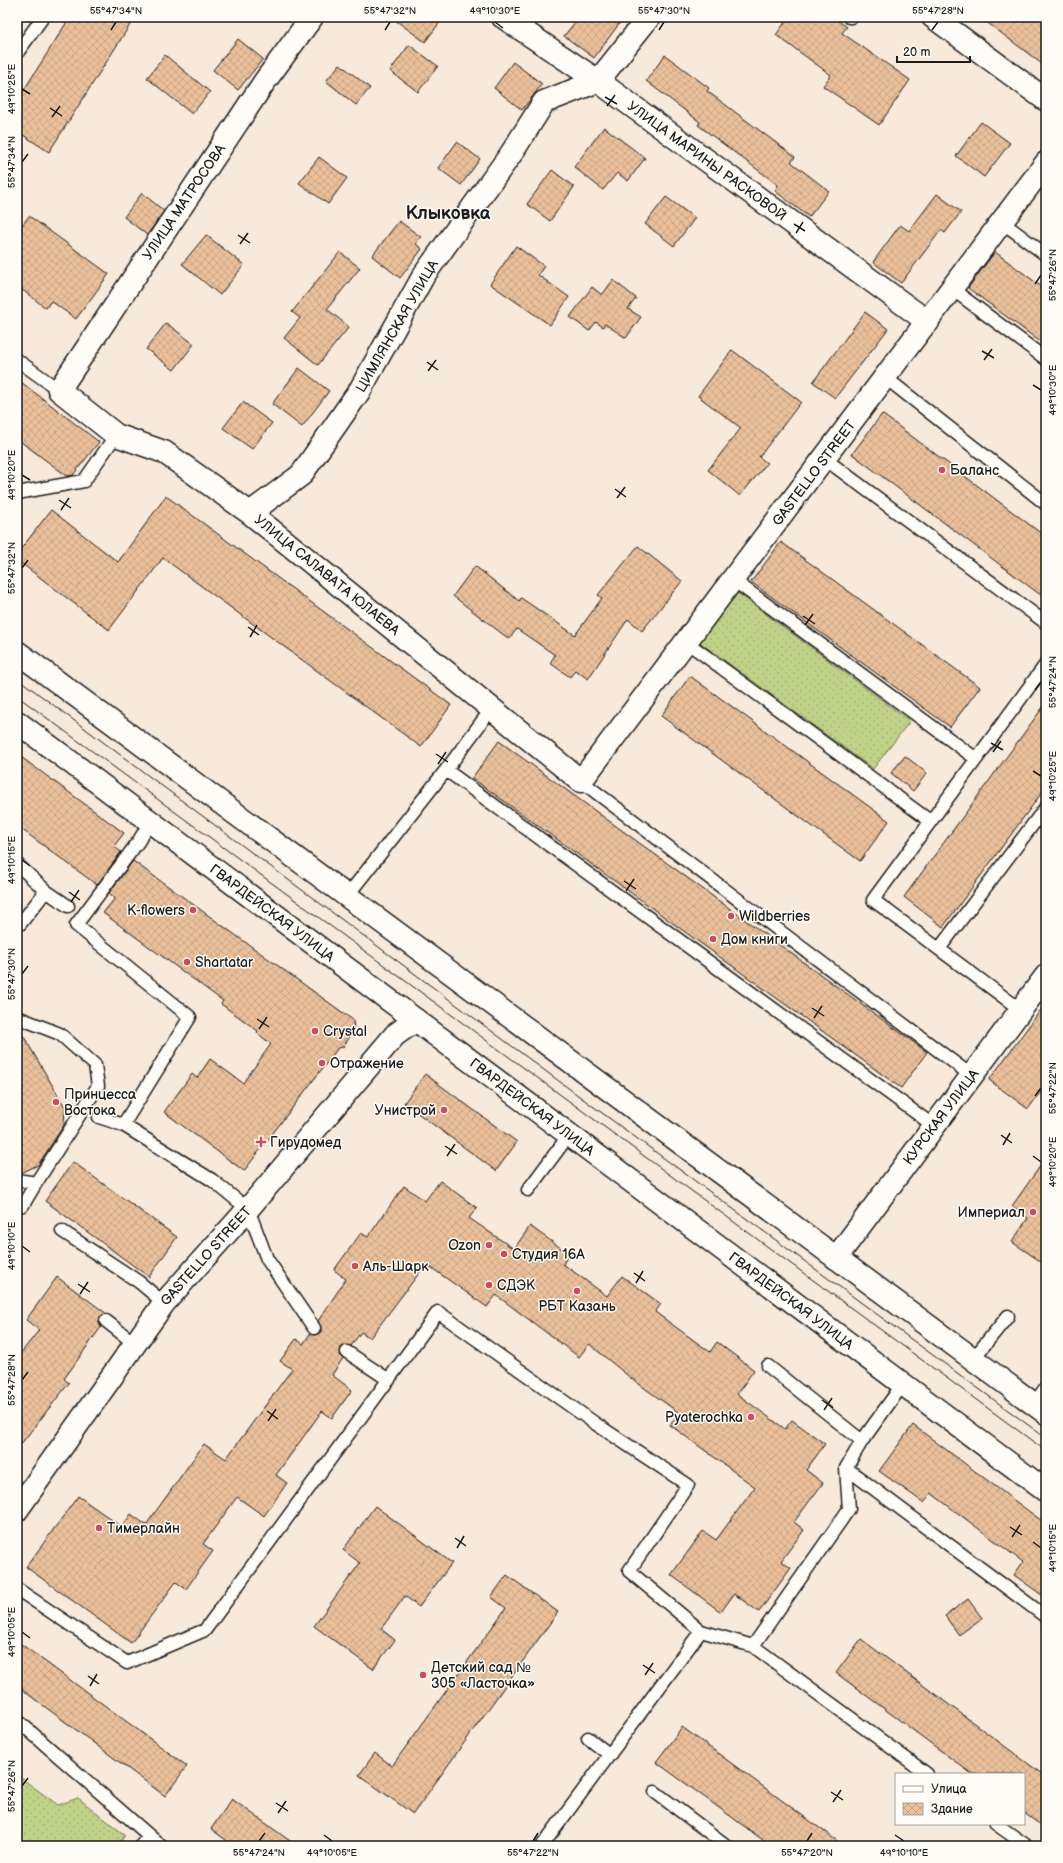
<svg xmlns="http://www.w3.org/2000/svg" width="1063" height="1863" font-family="'Balsamiq Sans',sans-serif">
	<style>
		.grass { fill: url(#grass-dots); stroke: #6e7752 }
		.building { fill: url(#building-cross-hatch); stroke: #1c1c1c }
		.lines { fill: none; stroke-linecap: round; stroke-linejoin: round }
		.service-casing { stroke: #1c1c1c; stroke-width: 15 }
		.minor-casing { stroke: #1c1c1c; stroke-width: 25 }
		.secondary-casing { stroke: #1c1c1c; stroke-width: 25 }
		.service { stroke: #fdfcf7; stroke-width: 12 }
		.minor { stroke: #fdfcf7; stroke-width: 22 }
		.secondary { stroke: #fdfcf7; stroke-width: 22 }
		.tram { stroke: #1c1c1c; stroke-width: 1 }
		.ticks { fill: none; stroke: #1c1c1c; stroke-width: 1.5 }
		.poi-dot { fill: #d1495b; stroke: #fdfcf7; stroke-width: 1.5 }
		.labels { text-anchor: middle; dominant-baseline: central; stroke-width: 3; stroke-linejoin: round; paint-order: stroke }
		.street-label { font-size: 14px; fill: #1c1c1c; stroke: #fdfcf7 }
		.poi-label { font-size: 14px; fill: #1c1c1c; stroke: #fdfcf7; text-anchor: start }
		.district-label { font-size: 18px; font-weight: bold; fill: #1c1c1c; stroke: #fdfcf7 }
		.neatline { fill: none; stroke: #1c1c1c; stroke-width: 1.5 }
		.ticks-label { font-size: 10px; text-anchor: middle; fill: #1c1c1c }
	</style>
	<defs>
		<pattern id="grass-dots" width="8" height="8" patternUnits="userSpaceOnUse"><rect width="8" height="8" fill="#bfd287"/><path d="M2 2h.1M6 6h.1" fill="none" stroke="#a4b474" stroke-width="1.8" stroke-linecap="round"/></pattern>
		<pattern id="building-cross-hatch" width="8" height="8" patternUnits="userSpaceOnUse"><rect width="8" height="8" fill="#eac09a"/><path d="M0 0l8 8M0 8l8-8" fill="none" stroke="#c8a484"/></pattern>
	</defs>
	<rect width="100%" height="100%" fill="#f7eadb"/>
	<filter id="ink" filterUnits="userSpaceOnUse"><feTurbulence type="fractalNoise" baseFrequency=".025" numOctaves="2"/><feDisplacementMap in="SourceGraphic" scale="8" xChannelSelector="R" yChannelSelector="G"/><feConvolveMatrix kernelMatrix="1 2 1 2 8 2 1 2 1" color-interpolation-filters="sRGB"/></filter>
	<g filter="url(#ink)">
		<!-- grass -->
		<path class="grass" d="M 735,591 L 910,721 L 873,769 L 698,641 Z
			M 17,1775 L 58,1805 L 78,1798 L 125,1835 L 118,1846 L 17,1846 Z"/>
		<!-- building -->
		<path class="building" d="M 70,17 L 135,17 L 49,152 L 17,131 L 17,101 Z
			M 391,17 L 444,17 L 425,42 Z
			M 579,17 L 624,17 L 594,58 L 564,36 Z
			M 789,17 L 833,17 L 847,27 L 842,33 L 910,80 L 879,125 L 823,86 L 831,75 L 776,35 Z
			M 980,17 L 1046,17 L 1046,67 Z
			M 238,39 L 263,59 L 238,90 L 213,70 Z
			M 409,45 L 438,66 L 418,92 L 390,71 Z
			M 165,55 L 210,92 L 192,114 L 147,78 Z
			M 665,55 L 709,88 L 707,91 L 795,157 L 791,162 L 829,191 L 809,217 L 775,191 L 778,185 L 698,125 L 700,122 L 646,81 Z
			M 513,62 L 542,84 L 522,110 L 494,88 Z
			M 340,64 L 370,88 L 356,105 L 326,81 Z
			M 981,122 L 1010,143 L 984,177 L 956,156 Z
			M 604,127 L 645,158 L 628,181 L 617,173 L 603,190 L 574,167 Z
			M 457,142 L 480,159 L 461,185 L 438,168 Z
			M 319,157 L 347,178 L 328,204 L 299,183 Z
			M 552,170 L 574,187 L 550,221 L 527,204 Z
			M 142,193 L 164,211 L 147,235 L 124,217 Z
			M 937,194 L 961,212 L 945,233 L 941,230 L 901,283 L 873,262 L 900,225 L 909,231 Z
			M 666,197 L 695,218 L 674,246 L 645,224 Z
			M 29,216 L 109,274 L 76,319 L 51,301 L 46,308 L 17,286 L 17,232 Z
			M 399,221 L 421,237 L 416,244 L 422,249 L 400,278 L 372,256 Z
			M 206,235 L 244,265 L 220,295 L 182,264 Z
			M 516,246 L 544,266 L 538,275 L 569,297 L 550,325 L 490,284 Z
			M 340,252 L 360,268 L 327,309 L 349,327 L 318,365 L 284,338 L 300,318 L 292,312 Z
			M 995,252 L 1046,290 L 1046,346 L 968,288 Z
			M 613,280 L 636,298 L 628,309 L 641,317 L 626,338 L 605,324 L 603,327 L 596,322 L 589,331 L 570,317 L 592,287 L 602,295 Z
			M 865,312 L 888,329 L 835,398 L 813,382 Z
			M 166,323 L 194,344 L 174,370 L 146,349 Z
			M 732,350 L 801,402 L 759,457 L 767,463 L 740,496 L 708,470 L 741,428 L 698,396 Z
			M 299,368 L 329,391 L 302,427 L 272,404 Z
			M 17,379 L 99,442 L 73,475 L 67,476 L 17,439 Z
			M 243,402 L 272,423 L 252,449 L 223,428 Z
			M 882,414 L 1046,537 L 1046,599 L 852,454 Z
			M 166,496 L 451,705 L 421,747 L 163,558 L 109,630 L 17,560 L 17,554 L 51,510 L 118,562 Z
			M 781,542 L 980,687 L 950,727 L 751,582 Z
			M 638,546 L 682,581 L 642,631 L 628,619 L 588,679 L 575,670 L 570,677 L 550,663 L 555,655 L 517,629 L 509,639 L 453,596 L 475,566 L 519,601 L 521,598 L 575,635 L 602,598 L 598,595 Z
			M 690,676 L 889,821 L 860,861 L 661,716 Z
			M 1046,703 L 1046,787 L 943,927 L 904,897 Z
			M 499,741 L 927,1052 L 901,1088 L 472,778 Z
			M 17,754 L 124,833 L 114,846 L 121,852 L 97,885 L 17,826 Z
			M 905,756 L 927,773 L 913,791 L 891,773 Z
			M 133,861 L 353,1020 L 354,1031 L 343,1047 L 338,1048 L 244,1171 L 164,1112 L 192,1074 L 197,1078 L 210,1059 L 243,1083 L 271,1044 L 257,1033 L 258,1031 L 221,1004 L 223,1001 L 103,913 L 115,898 L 109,893 Z
			M 1046,1003 L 1046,1085 L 1028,1109 L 989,1080 Z
			M 17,1025 L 65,1107 L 64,1125 L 38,1165 L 21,1173 L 17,1173 Z
			M 425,1074 L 517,1142 L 496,1171 L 404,1103 Z
			M 1046,1158 L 1046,1265 L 1012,1242 L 1028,1218 L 1012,1206 Z
			M 73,1162 L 177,1237 L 149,1277 L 45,1201 Z
			M 440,1181 L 477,1208 L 469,1218 L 514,1249 L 530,1226 L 569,1254 L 563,1264 L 607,1296 L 622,1276 L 661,1304 L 655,1312 L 710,1352 L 717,1342 L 754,1370 L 737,1394 L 785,1429 L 792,1420 L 825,1444 L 806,1470 L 823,1483 L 794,1522 L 804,1530 L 781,1561 L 791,1568 L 759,1612 L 734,1594 L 721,1612 L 671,1575 L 703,1531 L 716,1540 L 755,1487 L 670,1425 L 679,1413 L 632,1379 L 589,1344 L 579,1357 L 496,1295 L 487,1307 L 426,1264 L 370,1338 L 361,1332 L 351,1346 L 344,1345 L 341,1348 L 340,1355 L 343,1358 L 332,1375 L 352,1390 L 332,1418 L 322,1411 L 276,1475 L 287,1483 L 264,1516 L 237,1497 L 203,1544 L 213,1551 L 186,1589 L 176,1582 L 131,1643 L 26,1567 L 78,1496 L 122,1527 L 131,1514 L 146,1525 L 204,1444 L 226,1459 L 292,1369 L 280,1361 L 296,1339 L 303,1344 L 310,1334 L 315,1335 L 321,1332 L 321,1327 L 318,1321 L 346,1279 L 334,1270 L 361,1233 L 368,1237 L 404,1186 L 425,1201 Z
			M 57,1277 L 107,1314 L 100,1317 L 99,1323 L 101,1327 L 64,1379 L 69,1383 L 17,1449 L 17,1358 L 39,1330 L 26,1320 Z
			M 913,1425 L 1046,1524 L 1046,1598 L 1014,1575 L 1023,1562 L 931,1493 L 924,1503 L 879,1471 Z
			M 375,1506 L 452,1563 L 419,1607 L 405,1596 L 381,1629 L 395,1640 L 373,1669 L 314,1626 L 360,1563 L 343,1550 Z
			M 507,1575 L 558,1612 L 413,1814 L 359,1775 L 375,1753 L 392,1766 L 506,1608 L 491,1597 Z
			M 968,1599 L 982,1618 L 959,1635 L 945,1616 Z
			M 861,1639 L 1046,1777 L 1046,1829 L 1024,1813 L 1024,1774 L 972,1774 L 836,1673 Z
			M 17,1641 L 187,1766 L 165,1796 L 17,1686 Z
			M 682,1727 L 844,1846 L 771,1846 L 722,1810 L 656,1762 Z
			M 232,1799 L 297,1846 L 234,1846 L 211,1829 Z"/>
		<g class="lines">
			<defs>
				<path id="service" d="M 849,17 L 851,17
					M 17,53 L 43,17
					M 1002,222 L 1046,255
					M 952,289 L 1046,359
					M 17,360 L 59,390
					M 886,378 L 1046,504
					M 825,459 L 1046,623
					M 17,493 L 84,481 L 116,435
					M 732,579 L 975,758
					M 685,641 L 930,821
					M 446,770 L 934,1126
					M 581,781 L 972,1076
					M 150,822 L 138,842 L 76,925 L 190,1017 L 123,1125 L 212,1180 L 248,1209 L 267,1259 L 314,1328
					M 17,864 L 46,891 L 68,906
					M 347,896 L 446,770 L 492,708
					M 20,924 L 46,891
					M 939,949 L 1046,807
					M 1021,1010 L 873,900 L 1046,664
					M 17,1017 L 60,1034 L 95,1065 L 98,1086 L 36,1183 L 17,1180
					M 99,1117 L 123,1125
					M 528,1190 L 569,1135
					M 17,1207 L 23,1205 L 36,1183
					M 62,1231 L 139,1282 L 164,1303
					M 106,1321 L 134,1343
					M 347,1352 L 389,1380
					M 973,1359 L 1008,1316
					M 768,1366 L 862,1441
					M 1034,1404 L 1046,1387
					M 846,1468 L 1046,1617
					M 17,1589 L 127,1663 L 205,1630 L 438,1312 L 596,1424 L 688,1485 L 629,1571 L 701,1631
					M 753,1646 L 927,1774
					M 17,1720 L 161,1846
					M 588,1738 L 610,1755
					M 655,1792 L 727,1846
					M 996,1824 L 1027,1846
					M 141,1846 L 148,1836
					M 542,1846 L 701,1631 L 753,1646 L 849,1509 L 846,1468 L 862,1441 L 903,1384"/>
				<path id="minor" d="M 312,17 L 265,81 L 59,390 L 116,435 L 164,452 L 250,513 L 581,781 C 735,574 892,370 1046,163
					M 503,17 L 598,81 L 928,322
					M 933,17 L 1046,100
					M 250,513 L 301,475 L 360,390 L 424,275 L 511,154 L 544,102 L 598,81 L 649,17
					M 836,1258 L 1046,976
					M 17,1510 L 164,1303 L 248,1209 L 395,1035 L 416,1020"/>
				<path id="secondary" d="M 17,652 L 1046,1413
					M 17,722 L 1046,1491"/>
			</defs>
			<!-- service casing -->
			<use href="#service" class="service-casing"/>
			<!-- minor casing -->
			<use href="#minor" class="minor-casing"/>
			<!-- secondary casing -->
			<use href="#secondary" class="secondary-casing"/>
			<!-- service -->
			<use href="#service" class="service"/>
			<!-- minor -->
			<use href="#minor" class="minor"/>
			<!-- secondary -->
			<use href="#secondary" class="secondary"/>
			<!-- tram -->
			<path class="tram" d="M 17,678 L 579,1096 L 1046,1438
				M 17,696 L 1046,1451"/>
		</g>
	</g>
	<!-- ticks -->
	<path class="ticks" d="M 495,22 L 503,28M 111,30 L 116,22M 385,30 L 390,22M 659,30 L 664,22M 932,30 L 938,22M 22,89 L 30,94M 605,97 L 617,104M 607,106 L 615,95M 50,108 L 62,116M 52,117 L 60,106M 22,162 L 28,154M 794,224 L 805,231M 796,233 L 803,222M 238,235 L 250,243M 240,244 L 248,233M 1035,284 L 1041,275M 982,351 L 994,358M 984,360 L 992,349M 427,362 L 438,370M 428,371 L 436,360M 1033,385 L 1041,390M 22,475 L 30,480M 615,489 L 626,497M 617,498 L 625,487M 59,500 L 71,508M 61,510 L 69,498M 22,568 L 28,560M 803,616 L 815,624M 805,625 L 813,614M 248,627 L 259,635M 250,637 L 257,625M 1035,690 L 1041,682M 991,743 L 1003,750M 993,752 L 1001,741M 436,754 L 448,762M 438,764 L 446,752M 1033,771 L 1041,776M 22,860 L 30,866M 624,881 L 636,889M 626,891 L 634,879M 69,892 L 80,900M 71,902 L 79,890M 22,974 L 28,966M 812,1008 L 824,1016M 814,1018 L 822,1006M 257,1019 L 269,1027M 259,1029 L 267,1017M 1035,1096 L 1041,1088M 1001,1135 L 1012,1143M 1003,1145 L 1010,1133M 445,1146 L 457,1154M 447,1156 L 455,1144M 1033,1156 L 1041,1162M 22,1246 L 30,1252M 634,1273 L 645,1281M 636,1283 L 643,1271M 78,1284 L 90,1292M 80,1294 L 88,1282M 22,1380 L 28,1372M 822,1400 L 833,1408M 824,1410 L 832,1398M 267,1411 L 278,1419M 268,1421 L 276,1409M 1010,1527 L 1022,1535M 1012,1537 L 1020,1525M 455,1538 L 466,1546M 1033,1542 L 1041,1548M 457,1548 L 464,1536M 22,1632 L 30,1638M 643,1665 L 655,1673M 645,1675 L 653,1663M 88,1676 L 99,1684M 90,1686 L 97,1674M 22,1786 L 28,1778M 831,1792 L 843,1800M 833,1802 L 841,1790M 276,1803 L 288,1811M 278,1813 L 286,1801M 324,1835 L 332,1841M 895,1835 L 904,1841M 259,1841 L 265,1833M 533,1841 L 538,1833M 807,1841 L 812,1833"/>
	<!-- markers -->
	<g class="poi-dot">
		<circle cx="942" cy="470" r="4"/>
		<circle cx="193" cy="910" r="4"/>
		<circle cx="731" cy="916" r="4"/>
		<circle cx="713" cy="939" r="4"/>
		<circle cx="187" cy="962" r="4"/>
		<circle cx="315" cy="1031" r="4"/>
		<circle cx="322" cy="1063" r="4"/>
		<circle cx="56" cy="1102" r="4"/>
		<circle cx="444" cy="1110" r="4"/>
		<path d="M259 1136h4v4h4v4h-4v4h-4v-4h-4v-4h4z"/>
		<circle cx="1033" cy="1212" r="4"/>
		<circle cx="489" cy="1245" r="4"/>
		<circle cx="504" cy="1254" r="4"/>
		<circle cx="355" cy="1266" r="4"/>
		<circle cx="489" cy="1285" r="4"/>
		<circle cx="577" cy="1291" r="4"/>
		<circle cx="751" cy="1417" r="4"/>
		<circle cx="99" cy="1528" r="4"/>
		<circle cx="423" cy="1675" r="4"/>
	</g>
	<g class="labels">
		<!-- street labels -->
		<g class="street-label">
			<text transform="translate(707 161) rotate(36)">УЛИЦА МАРИНЫ РАСКОВОЙ</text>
			<text transform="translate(184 202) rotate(-56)">УЛИЦА МАТРОСОВА</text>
			<text transform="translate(397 326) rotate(-60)">ЦИМЛЯНСКАЯ УЛИЦА</text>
			<text transform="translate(814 473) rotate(-53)">GASTELLO STREET</text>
			<text transform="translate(327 575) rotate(39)">УЛИЦА САЛАВАТА ЮЛАЕВА</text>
			<text transform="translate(272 913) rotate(37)">ГВАРДЕЙСКАЯ УЛИЦА</text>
			<text transform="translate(532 1107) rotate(37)">ГВАРДЕЙСКАЯ УЛИЦА</text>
			<text transform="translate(941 1117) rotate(-53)">КУРСКАЯ УЛИЦА</text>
			<text transform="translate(206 1256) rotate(-48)">GASTELLO STREET</text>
			<text transform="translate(791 1301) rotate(37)">ГВАРДЕЙСКАЯ УЛИЦА</text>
		</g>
		<!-- poi labels -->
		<g class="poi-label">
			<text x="950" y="470">Баланс</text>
			<text x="185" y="910" text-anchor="end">K-flowers</text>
			<text x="739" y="916">Wildberries</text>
			<text x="721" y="939">Дом книги</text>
			<text x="195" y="962">Shartatar</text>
			<text x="323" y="1031">Crystal</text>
			<text x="330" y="1063">Отражение</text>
			<text x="64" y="1094">Принцесса<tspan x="64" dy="16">Востока</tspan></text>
			<text x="436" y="1110" text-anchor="end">Унистрой</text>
			<text x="270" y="1142">Гирудомед</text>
			<text x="1025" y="1212" text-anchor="end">Империал</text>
			<text x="481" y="1245" text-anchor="end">Ozon</text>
			<text x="512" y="1254">Студия 16А</text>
			<text x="363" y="1266">Аль-Шарк</text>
			<text x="497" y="1285">СДЭК</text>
			<text x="577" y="1306" text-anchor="middle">РБТ Казань</text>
			<text x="743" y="1417" text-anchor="end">Pyaterochka</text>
			<text x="107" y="1528">Тимерлайн</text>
			<text x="431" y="1667">Детский сад №<tspan x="431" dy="16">305 «Ласточка»</tspan></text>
		</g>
		<!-- district labels -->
		<g class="district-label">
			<text x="448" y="213">Клыковка</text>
		</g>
	</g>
	<!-- margin -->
	<rect width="1063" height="1863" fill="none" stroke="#fdfcf7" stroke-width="44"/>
	<!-- legend -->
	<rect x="895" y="1773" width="130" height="52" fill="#fdfcf7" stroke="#a3a29f"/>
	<rect x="903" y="1786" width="20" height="6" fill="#fdfcf7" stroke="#a3a29f"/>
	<text x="931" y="1793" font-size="12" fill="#1c1c1c">Улица</text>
	<rect x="903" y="1803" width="20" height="12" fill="url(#building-cross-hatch)" stroke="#a3a29f"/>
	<text x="931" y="1813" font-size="12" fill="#1c1c1c">Здание</text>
	<!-- scale -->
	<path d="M897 56v6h73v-6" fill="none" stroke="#1c1c1c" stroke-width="2"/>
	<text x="903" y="56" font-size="12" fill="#1c1c1c" stroke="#fdfcf7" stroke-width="3" paint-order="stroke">20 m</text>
	<rect x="22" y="22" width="1019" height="1819" class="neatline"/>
	<g class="ticks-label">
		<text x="116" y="14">55°47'34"N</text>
		<text x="390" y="14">55°47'32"N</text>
		<text x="495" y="14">49°10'30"E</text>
		<text x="664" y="14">55°47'30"N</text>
		<text x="938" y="14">55°47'28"N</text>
		<text transform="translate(11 89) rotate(-90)" y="4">49°10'25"E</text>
		<text transform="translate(11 162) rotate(-90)" y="4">55°47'34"N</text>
		<text transform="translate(1052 275) rotate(-90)" y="4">55°47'26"N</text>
		<text transform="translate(1052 390) rotate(-90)" y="4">49°10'30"E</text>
		<text transform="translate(11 475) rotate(-90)" y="4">49°10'20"E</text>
		<text transform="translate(11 568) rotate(-90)" y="4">55°47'32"N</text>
		<text transform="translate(1052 682) rotate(-90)" y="4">55°47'24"N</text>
		<text transform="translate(1052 776) rotate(-90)" y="4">49°10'25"E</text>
		<text transform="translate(11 860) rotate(-90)" y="4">49°10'15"E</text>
		<text transform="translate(11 974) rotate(-90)" y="4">55°47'30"N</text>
		<text transform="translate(1052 1088) rotate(-90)" y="4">55°47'22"N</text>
		<text transform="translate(1052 1162) rotate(-90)" y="4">49°10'20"E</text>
		<text transform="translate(11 1246) rotate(-90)" y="4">49°10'10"E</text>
		<text transform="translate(11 1380) rotate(-90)" y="4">55°47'28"N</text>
		<text transform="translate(1052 1548) rotate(-90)" y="4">49°10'15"E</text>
		<text transform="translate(11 1632) rotate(-90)" y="4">49°10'05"E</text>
		<text transform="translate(11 1786) rotate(-90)" y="4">55°47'26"N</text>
		<text x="259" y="1856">55°47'24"N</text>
		<text x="332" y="1856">49°10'05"E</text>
		<text x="533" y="1856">55°47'22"N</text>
		<text x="807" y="1856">55°47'20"N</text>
		<text x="904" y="1856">49°10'10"E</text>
	</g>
</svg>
